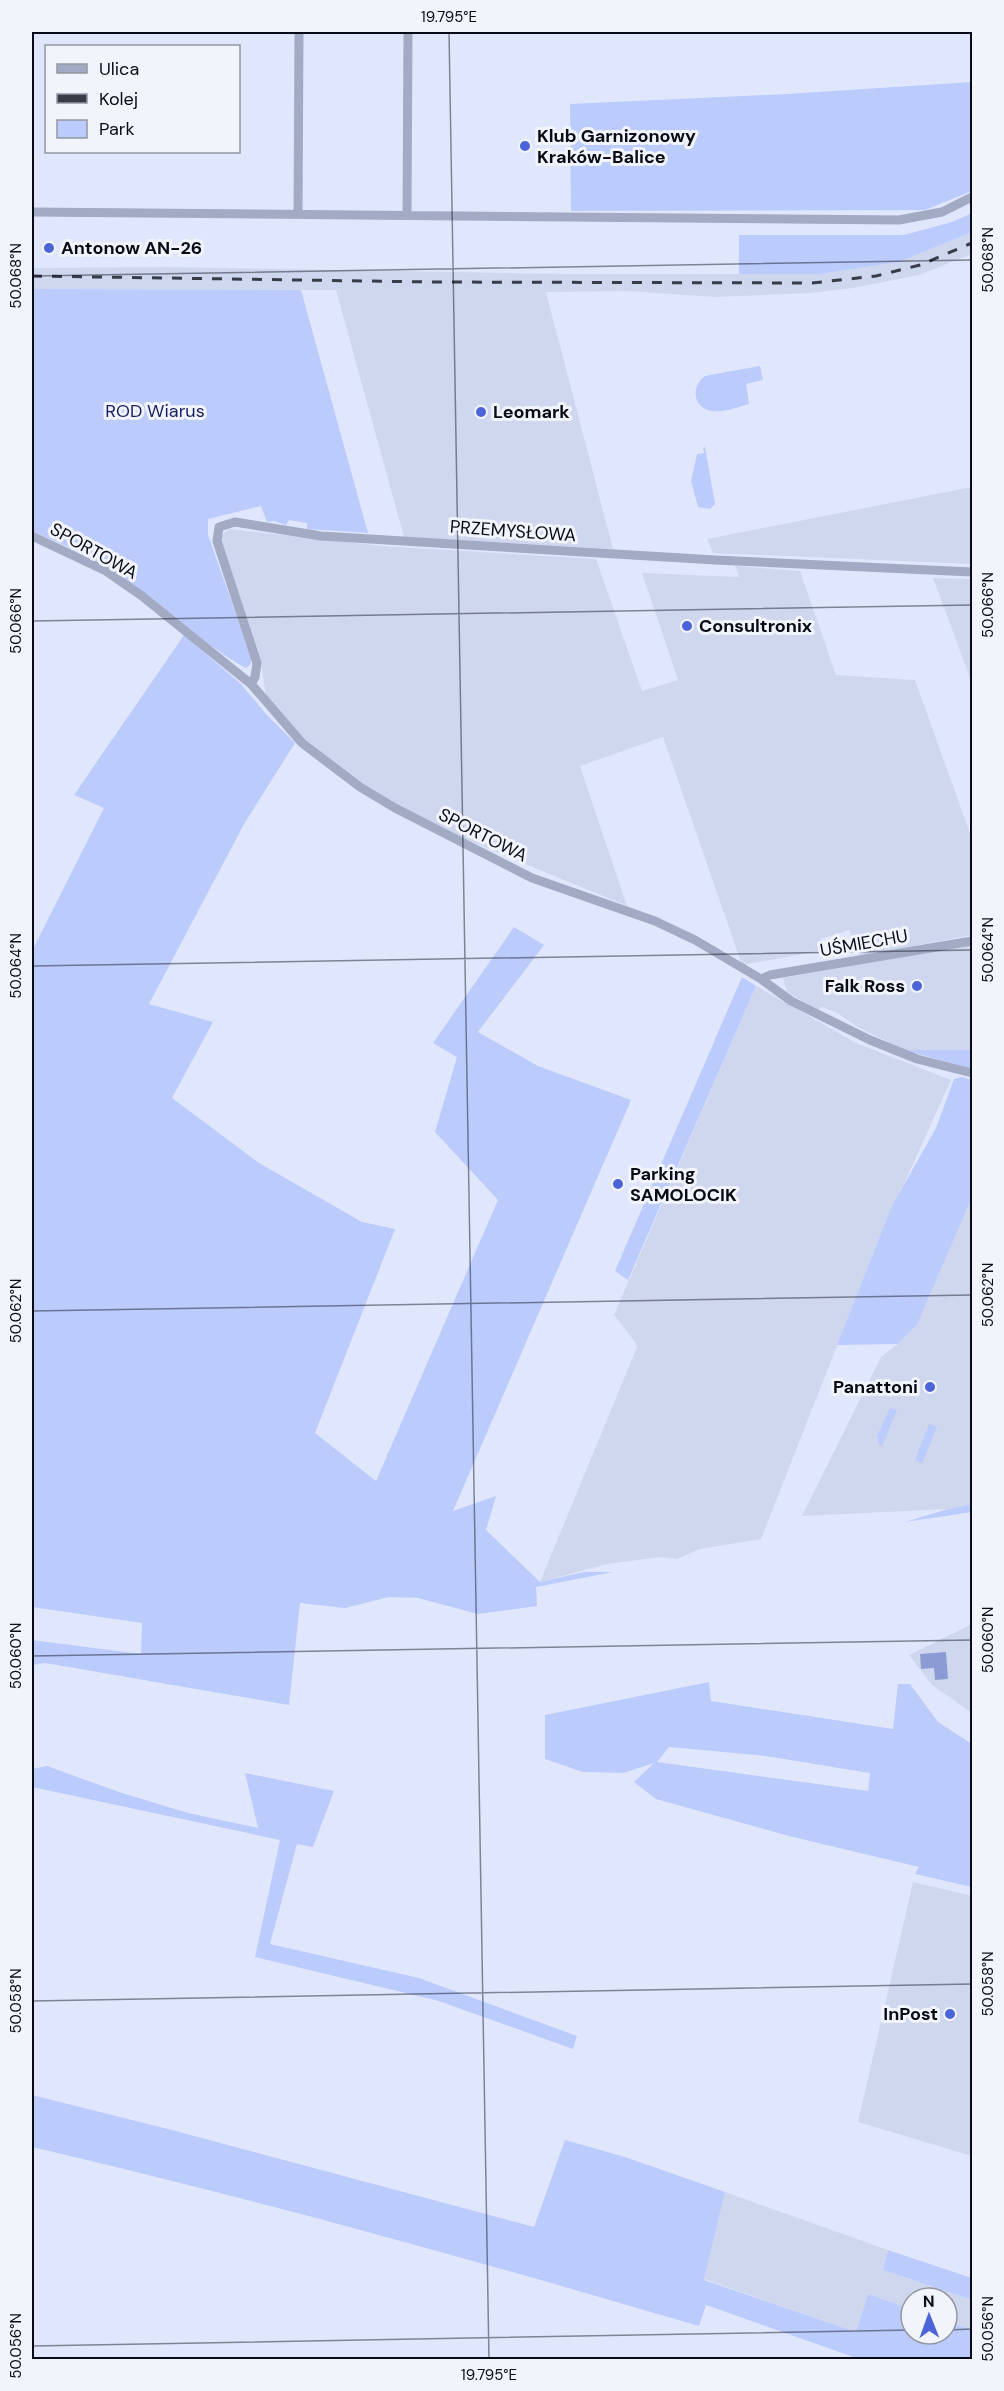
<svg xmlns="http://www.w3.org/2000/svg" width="1004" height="2391" font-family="'DM Sans',sans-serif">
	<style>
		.built { fill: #cfd7ef }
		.green { fill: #bbcbfc; fill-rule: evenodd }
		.water { fill: #8b9cd5 }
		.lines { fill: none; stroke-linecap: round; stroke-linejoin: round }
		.minor { stroke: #a2aac4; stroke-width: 9 }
		.rail { stroke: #383c49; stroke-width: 3; stroke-dasharray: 10 10; stroke-linecap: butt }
		.ticks { fill: none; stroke: #080b16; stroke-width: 1.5; stroke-opacity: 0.45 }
		.poi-dot { fill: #4c64d8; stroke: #f2f4fc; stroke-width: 2 }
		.labels { text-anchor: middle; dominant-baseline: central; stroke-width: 6; stroke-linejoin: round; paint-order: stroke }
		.poi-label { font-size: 18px; font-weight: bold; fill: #080b16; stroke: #f2f4fc; text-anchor: start }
		.park-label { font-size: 18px; fill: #161f61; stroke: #f2f4fc }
		.street-label { font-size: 18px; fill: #080b16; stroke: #f2f4fc }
		.neatline { fill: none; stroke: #080b16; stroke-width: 2 }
		.ticks-label { font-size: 15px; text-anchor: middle; fill: #080b16 }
	</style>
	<rect width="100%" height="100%" fill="#e0e7fc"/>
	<!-- built -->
	<path class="built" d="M 972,232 L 972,254 L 919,275 L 853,288 L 810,293 L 715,297 L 627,291 L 546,292 L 613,549 L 404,537 L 336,290 L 32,289 L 32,268 L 165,267 L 571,274 L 820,274 L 899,262 Z
		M 972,487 L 972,564 L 713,553 L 707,539 Z
		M 229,529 L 382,546 L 596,559 L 642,691 L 678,680 L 642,573 L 739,577 L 735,566 L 800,571 L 836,675 L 915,680 L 972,839 L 972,935 L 860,956 L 849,930 L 821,939 L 825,950 L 742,965 L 663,737 L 580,766 L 627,906 L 436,827 L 352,778 L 303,740 L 266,696 L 261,663 L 221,545 L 222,535 Z
		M 933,578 L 972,579 L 972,683 Z
		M 972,945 L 972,1050 L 904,1050 L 856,1026 L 839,1014 L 823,1007 L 817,1010 L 787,992 L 783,978 Z
		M 756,986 L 856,1043 L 951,1080 L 879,1239 L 761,1539 L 700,1549 L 677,1559 L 660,1557 L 607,1564 L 540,1582 L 637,1347 L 635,1342 L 614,1315 Z
		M 972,1197 L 972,1504 L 948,1509 L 802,1516 L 881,1357 L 898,1344 L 917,1325 Z
		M 972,1624 L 972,1713 L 932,1685 L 909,1655 Z
		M 913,1882 L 972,1896 L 972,2156 L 858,2122 Z
		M 725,2192 L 888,2250 L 883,2270 L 972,2300 L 972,2330 L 947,2321 L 947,2298 L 911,2298 L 911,2309 L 868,2294 L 856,2332 L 704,2279 Z"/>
	<!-- green -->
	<path class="green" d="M 972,82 L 972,191 L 925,210 L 571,211 L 570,104 L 787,94 Z
		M 972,213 L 972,232 L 899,262 L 820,274 L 739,274 L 739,235 L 904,235 L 952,222 Z
		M 32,289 L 301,290 L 368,533 L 307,529 L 307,523 L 289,520 L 286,525 L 274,521 L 267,522 L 261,506 L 208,519 L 208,535 L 251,656 L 251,664 L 246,668 C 205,646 172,612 134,585 C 102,562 67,546 32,531 Z
		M 760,366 L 763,380 L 746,384 L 749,404 C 738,407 723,413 712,411 C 692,408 691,386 705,376 Z
		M 705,447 L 715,504 L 710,509 L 698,507 L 691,481 L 697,454 L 704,453 L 703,448 Z
		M 184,635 L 241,684 L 267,715 L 295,743 L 244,824 L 149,1004 L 213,1022 L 172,1098 L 259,1163 L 362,1222 L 395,1229 L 315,1433 L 376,1481 L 498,1200 L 435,1132 L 457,1057 L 433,1043 L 514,927 L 544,945 L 478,1032 L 538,1066 L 631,1100 L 453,1511 L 496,1496 L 486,1530 L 540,1582 L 584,1572 L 613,1572 L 536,1587 L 537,1606 L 478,1614 L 418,1598 L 389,1597 L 345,1608 L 300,1603 L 289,1705 L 45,1663 L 32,1665 L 32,1640 L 141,1654 L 142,1623 L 32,1607 L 32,951 L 104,808 L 74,795 Z
		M 742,977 L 756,986 L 628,1280 L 615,1271 Z
		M 904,1050 L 972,1050 L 972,1069 Z
		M 962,1077 L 972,1080 L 972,1197 L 917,1325 L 898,1344 L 837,1345 L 892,1206 L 936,1128 L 954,1079 Z
		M 890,1408 L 897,1410 L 882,1446 L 879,1445 L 877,1436 Z
		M 929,1424 L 937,1427 L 922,1463 L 915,1460 Z
		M 972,1504 L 972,1512 L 905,1522 L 948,1509 Z
		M 709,1682 L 711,1701 L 893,1729 L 898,1684 L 910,1684 L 938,1722 L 972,1744 L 972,1887 L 915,1874 L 919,1867 L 789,1836 L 656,1799 L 634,1782 L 654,1763 L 623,1773 L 583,1772 L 545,1759 L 545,1715 ZM 669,1747 L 766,1756 L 870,1773 L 868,1791 L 657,1762 Z
		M 47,1766 L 122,1793 L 188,1813 L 258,1828 L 245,1773 L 334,1791 L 313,1847 L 297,1844 L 270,1944 L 419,1978 L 577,2036 L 573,2049 L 439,2001 L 255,1957 L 280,1840 L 32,1787 L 32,1769 Z
		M 32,2095 L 168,2129 L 534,2227 L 565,2140 L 625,2157 L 725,2192 L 704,2280 L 856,2332 L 868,2294 L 911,2309 L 911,2334 L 947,2334 L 947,2321 L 972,2330 L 972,2359 L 859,2359 L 706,2305 L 699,2326 C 478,2261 256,2199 32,2147 Z
		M 888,2250 L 972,2278 L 972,2300 L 883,2270 Z"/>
	<!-- water -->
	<path class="water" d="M 946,1652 L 948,1679 L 935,1680 L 934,1668 L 921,1669 L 920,1654 Z"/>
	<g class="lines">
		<!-- minor -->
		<path class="minor" d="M 32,212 L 899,220 L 942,212 L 972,197
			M 298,214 L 299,32
			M 407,215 L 408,32
			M 32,536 L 106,571 L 142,596 L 251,684 L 302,743 L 360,787 L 395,808 L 532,878 L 655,921 L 695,940 L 761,979 L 791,1001 L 870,1040 L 917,1059 L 972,1073
			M 251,684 L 255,677 L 257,663 L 217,541 L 219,527 L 235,522 L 321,536 L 715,560 L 972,572
			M 761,979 L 770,975 L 972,941"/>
		<!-- rail -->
		<path class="rail" d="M 32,276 L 431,282 L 812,283 L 876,276 L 920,265 L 972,243"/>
	</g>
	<!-- ticks -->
	<path class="ticks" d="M 449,32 L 489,2360M 32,276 L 972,260M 32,621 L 972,605M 32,966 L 972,950M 32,1311 L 972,1295M 32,1656 L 972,1640M 32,2001 L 972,1984M 947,2330 L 972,2329M 32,2346 L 911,2330"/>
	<!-- markers -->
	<g class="poi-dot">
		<circle cx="525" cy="146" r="6"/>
		<circle cx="49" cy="248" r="6"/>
		<circle cx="481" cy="412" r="6"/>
		<circle cx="687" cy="626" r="6"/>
		<circle cx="917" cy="986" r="6"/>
		<circle cx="618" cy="1184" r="6"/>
		<circle cx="930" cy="1387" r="6"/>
		<circle cx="950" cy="2014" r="6"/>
	</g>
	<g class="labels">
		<!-- poi labels -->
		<g class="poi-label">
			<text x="537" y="136">Klub Garnizonowy<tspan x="537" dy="21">Kraków-Balice</tspan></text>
			<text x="61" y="248">Antonow AN-26</text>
			<text x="493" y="412">Leomark</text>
			<text x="699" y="626">Consultronix</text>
			<text x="905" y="986" text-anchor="end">Falk Ross</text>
			<text x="630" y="1174">Parking<tspan x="630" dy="21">SAMOLOCIK</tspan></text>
			<text x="918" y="1387" text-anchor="end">Panattoni</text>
			<text x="938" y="2014" text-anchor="end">InPost</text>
		</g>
		<!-- park labels -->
		<g class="park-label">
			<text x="155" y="411">ROD Wiarus</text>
		</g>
		<!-- street labels -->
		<g class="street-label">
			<text transform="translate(513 531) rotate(4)">PRZEMYSŁOWA</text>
			<text transform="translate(94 551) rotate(29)">SPORTOWA</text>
			<text transform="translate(483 835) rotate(27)">SPORTOWA</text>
			<text transform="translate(864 943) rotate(-10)">UŚMIECHU</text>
		</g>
	</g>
	<!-- border -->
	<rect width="1004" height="2391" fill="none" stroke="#f2f4fc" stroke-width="66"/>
	<!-- legend -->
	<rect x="45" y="45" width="195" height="108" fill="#f2f4fc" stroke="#9497a0" stroke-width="1.5"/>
	<rect x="57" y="64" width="30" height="9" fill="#a2aac4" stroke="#9497a0" stroke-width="1.5"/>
	<text x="99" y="75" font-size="18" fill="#080b16">Ulica</text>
	<rect x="57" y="94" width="30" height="9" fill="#383c49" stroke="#9497a0" stroke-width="1.5"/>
	<text x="99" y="105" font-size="18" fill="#080b16">Kolej</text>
	<rect x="57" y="120" width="30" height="18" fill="#bbcbfc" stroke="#9497a0" stroke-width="1.5"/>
	<text x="99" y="135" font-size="18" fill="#080b16">Park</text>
	<!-- north arrow -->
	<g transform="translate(929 2316) rotate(359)"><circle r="28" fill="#f2f4fc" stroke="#9497a0" stroke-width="1.5"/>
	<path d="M0-4.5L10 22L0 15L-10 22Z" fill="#4c64d8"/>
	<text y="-9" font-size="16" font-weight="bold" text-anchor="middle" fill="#080b16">N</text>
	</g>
	<rect x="33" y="33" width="938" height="2325" class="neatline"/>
	<g class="ticks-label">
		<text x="449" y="22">19.795°E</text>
		<text transform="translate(988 260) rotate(-90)" y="5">50.068°N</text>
		<text transform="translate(16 276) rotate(-90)" y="5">50.068°N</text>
		<text transform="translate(988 605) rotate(-90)" y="5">50.066°N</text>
		<text transform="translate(16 621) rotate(-90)" y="5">50.066°N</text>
		<text transform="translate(988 950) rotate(-90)" y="5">50.064°N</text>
		<text transform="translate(16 966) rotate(-90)" y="5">50.064°N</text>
		<text transform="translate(988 1295) rotate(-90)" y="5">50.062°N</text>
		<text transform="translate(16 1311) rotate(-90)" y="5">50.062°N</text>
		<text transform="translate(988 1640) rotate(-90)" y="5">50.060°N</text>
		<text transform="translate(16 1656) rotate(-90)" y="5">50.060°N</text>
		<text transform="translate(988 1984) rotate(-90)" y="5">50.058°N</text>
		<text transform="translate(16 2001) rotate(-90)" y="5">50.058°N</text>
		<text transform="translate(988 2329) rotate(-90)" y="5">50.056°N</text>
		<text transform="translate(16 2346) rotate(-90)" y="5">50.056°N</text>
		<text x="489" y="2380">19.795°E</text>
	</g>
</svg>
